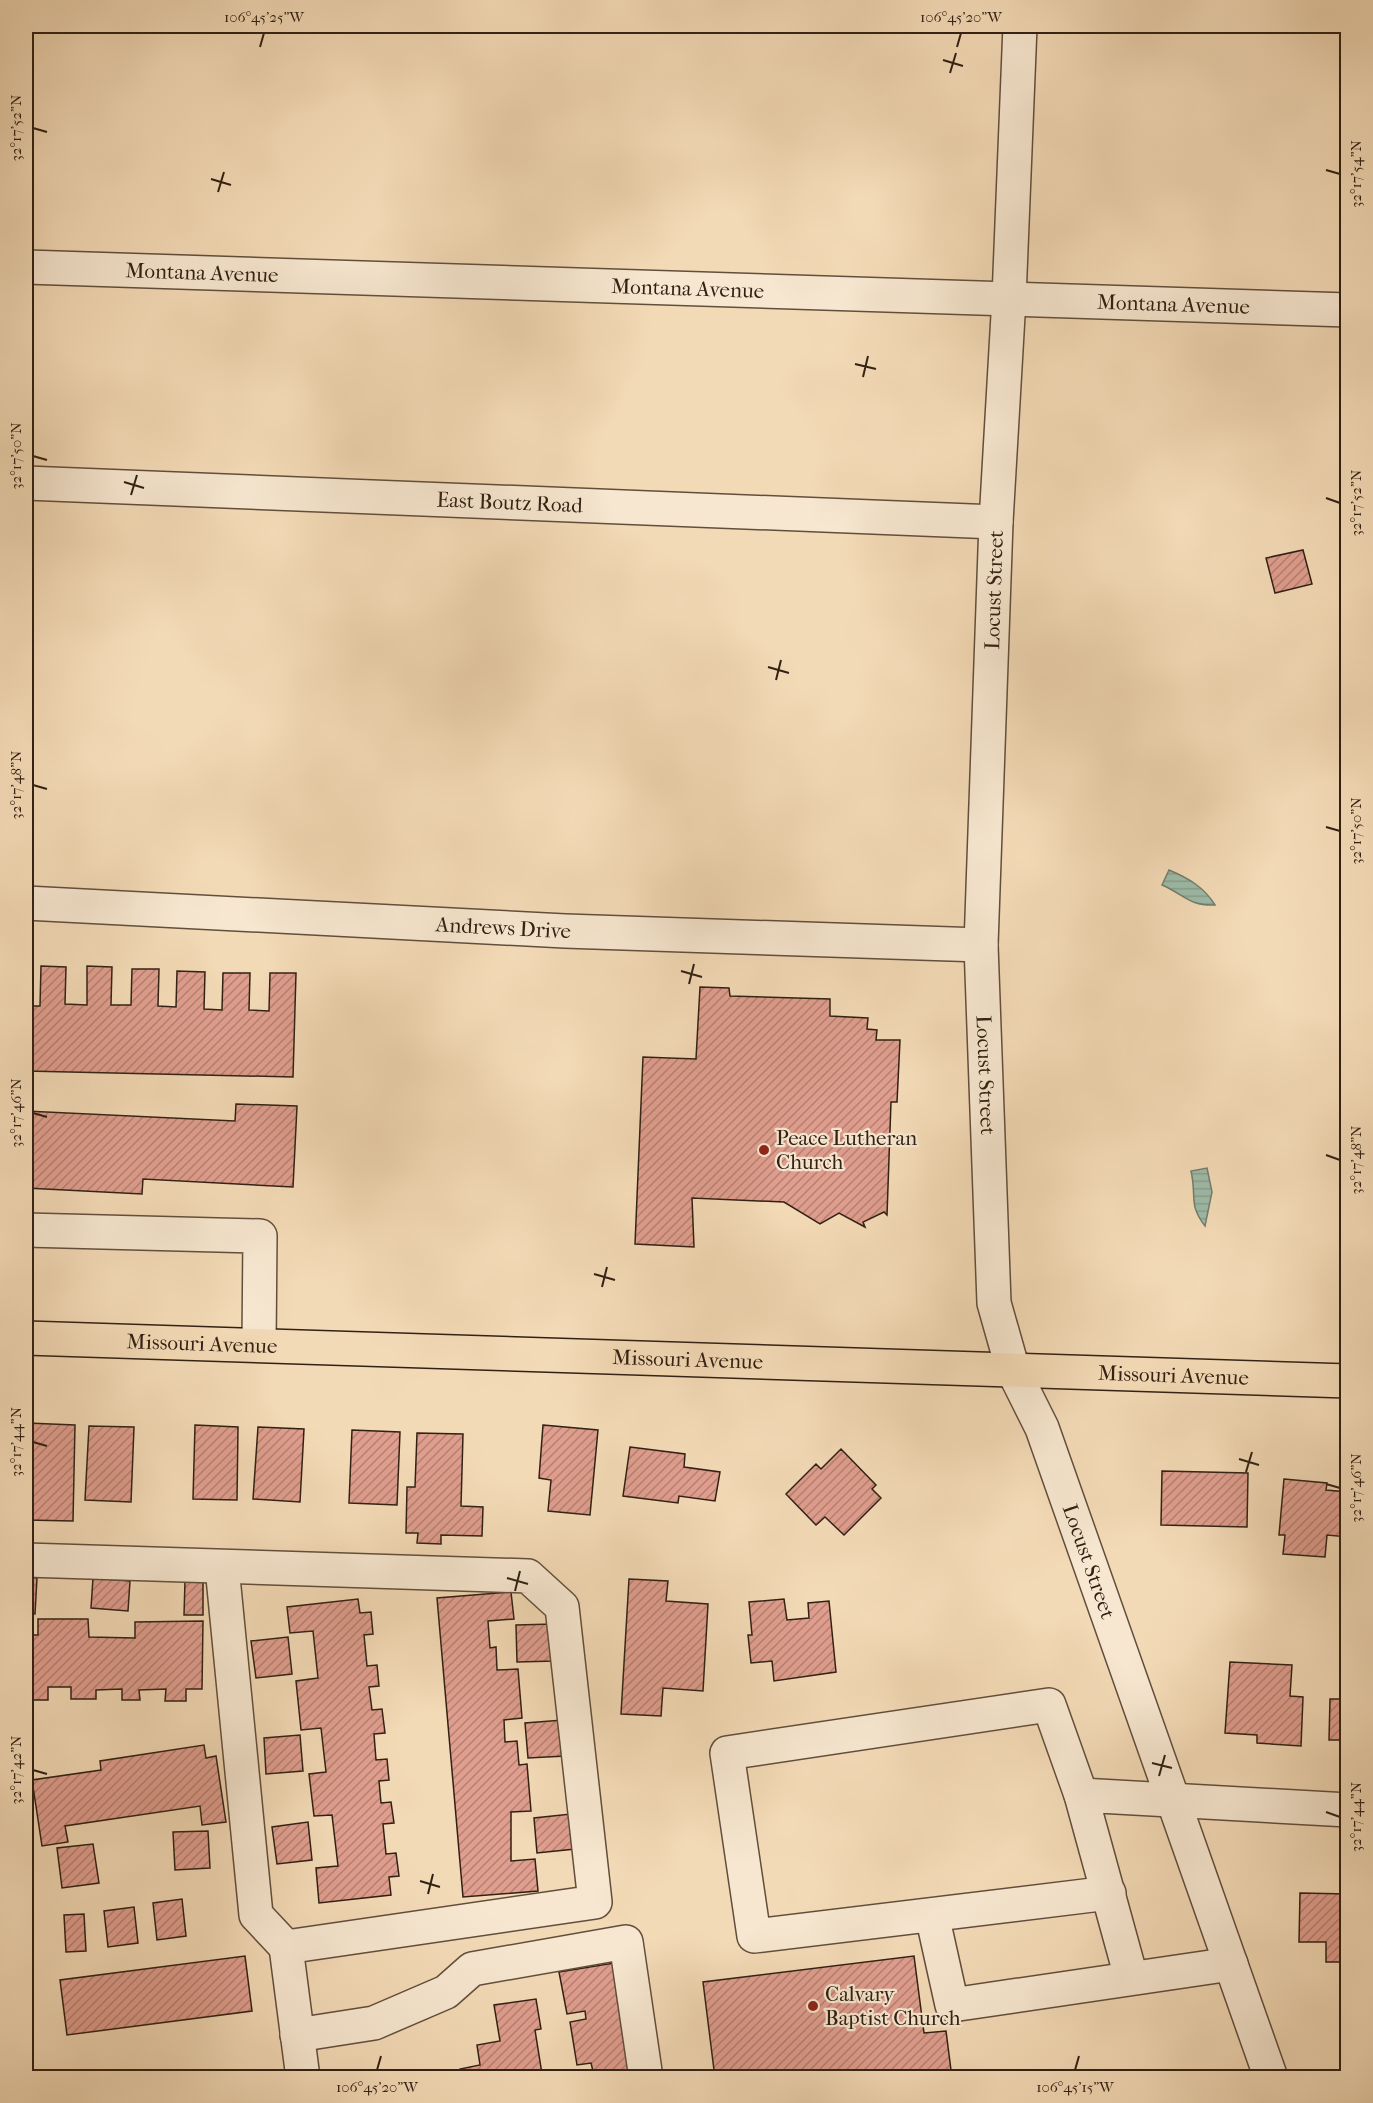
<svg xmlns="http://www.w3.org/2000/svg" width="1373" height="2103" font-family="'IM FELL French Canon',serif">
	<style>
		.water { fill: url(#water-rules); stroke: #727d6d; stroke-width: 1.5 }
		.building { fill: url(#building-hatch); stroke: #312014; stroke-width: 1.5 }
		.lines { fill: none; stroke-linecap: round; stroke-linejoin: round }
		.minor-casing { stroke: #624e3c; stroke-width: 36 }
		.major-casing { stroke: #312014; stroke-width: 36 }
		.minor { stroke: #f7e7d0; stroke-width: 33 }
		.major { stroke: #f3dab6; stroke-width: 33 }
		.ticks { fill: none; stroke: #312014; stroke-width: 2 }
		.poi-dot { fill: #8f2418; stroke: #f7e7d0; stroke-width: 2 }
		.labels { text-anchor: middle; dominant-baseline: central; stroke-width: 4.5; stroke-linejoin: round; paint-order: stroke }
		.street-label { font-size: 21px; fill: #312014; stroke: #f7e7d0 }
		.poi-label { font-size: 21px; fill: #312014; stroke: #f7e7d0; text-anchor: start }
		.neatline { fill: none; stroke: #312014; stroke-width: 2 }
		.ticks-label { font-size: 15px; text-anchor: middle; fill: #312014 }
	</style>
	<defs>
		<pattern id="water-rules" width="6" height="5" patternUnits="userSpaceOnUse" patternTransform="scale(1.5)"><rect width="6" height="5" fill="#9dbba8"/><path d="M0 2.5h6" fill="none" stroke="#88a090"/></pattern>
		<pattern id="building-hatch" width="6" height="6" patternUnits="userSpaceOnUse" patternTransform="scale(1.5)"><rect width="6" height="6" fill="#e09e8e"/><path d="M-1 1l2-2M0 6l6-6M5 7l2-2" fill="none" stroke="#b68073"/></pattern>
	</defs>
	<rect width="100%" height="100%" fill="#f3dab6"/>
	<filter id="stains"><feTurbulence type="fractalNoise" baseFrequency=".00333" numOctaves="4"/><feColorMatrix values="0 0 0 0 .2 0 0 0 0 .09 0 0 0 0 .02 0 0 0 .5 -.17"/></filter>
	<radialGradient id="worn" r=".72"><stop offset=".6" stop-color="#630" stop-opacity="0"/><stop offset="1" stop-color="#630" stop-opacity=".3"/></radialGradient>
	<!-- water -->
	<path class="water" d="M 1169,870 C 1188,878 1204,887 1215,905 C 1189,906 1185,895 1162,885 Z
		M 1207,1168 L 1212,1192 L 1205,1226 C 1188,1204 1197,1197 1191,1171 Z"/>
	<!-- building -->
	<path class="building" d="M 1303,550 L 1312,584 L 1275,593 L 1266,558 Z
		M 41,966 L 66,967 L 65,1004 L 87,1005 L 87,966 L 112,967 L 111,1005 L 131,1005 L 132,969 L 159,969 L 158,1006 L 176,1007 L 177,971 L 205,972 L 204,1009 L 222,1010 L 223,973 L 250,973 L 249,1010 L 269,1011 L 270,973 L 296,973 L 293,1077 L 26,1071 L 26,1006 L 40,1006 Z
		M 700,987 L 729,988 L 730,996 L 830,999 L 830,1016 L 868,1018 L 867,1029 L 877,1030 L 876,1040 L 900,1040 L 897,1102 L 891,1102 L 887,1215 L 884,1212 L 863,1222 L 865,1227 L 839,1213 L 820,1224 L 784,1202 L 692,1198 L 694,1247 L 635,1244 L 643,1057 L 696,1059 Z
		M 236,1104 L 297,1106 L 293,1187 L 143,1179 L 142,1194 L 26,1188 L 26,1111 L 235,1121 Z
		M 27,1423 L 75,1425 L 73,1521 L 26,1520 Z
		M 195,1425 L 238,1427 L 237,1500 L 193,1499 Z
		M 543,1425 L 598,1430 L 590,1515 L 548,1511 L 551,1480 L 539,1478 Z
		M 89,1426 L 134,1427 L 131,1502 L 85,1500 Z
		M 258,1427 L 304,1429 L 300,1502 L 253,1499 Z
		M 352,1430 L 400,1432 L 397,1505 L 349,1503 Z
		M 417,1433 L 463,1434 L 461,1506 L 483,1507 L 482,1536 L 441,1535 L 441,1544 L 417,1543 L 418,1533 L 406,1533 L 407,1487 L 415,1487 Z
		M 630,1447 L 685,1454 L 684,1467 L 720,1472 L 715,1501 L 679,1496 L 678,1503 L 623,1496 Z
		M 841,1449 L 876,1485 L 872,1489 L 881,1498 L 844,1535 L 825,1517 L 816,1525 L 786,1494 L 816,1464 L 821,1469 Z
		M 1162,1471 L 1248,1473 L 1247,1527 L 1161,1525 Z
		M 1284,1479 L 1327,1483 L 1326,1490 L 1348,1492 L 1348,1537 L 1327,1535 L 1325,1557 L 1283,1554 L 1285,1535 L 1279,1535 Z
		M 26,1577 L 37,1578 L 35,1614 L 26,1613 Z
		M 93,1578 L 130,1581 L 128,1611 L 91,1608 Z
		M 629,1579 L 668,1581 L 666,1601 L 708,1604 L 703,1691 L 663,1688 L 661,1716 L 621,1714 Z
		M 185,1581 L 203,1582 L 203,1615 L 184,1615 Z
		M 511,1592 L 514,1619 L 488,1621 L 490,1648 L 496,1647 L 497,1670 L 518,1669 L 522,1718 L 504,1720 L 505,1742 L 517,1741 L 519,1765 L 527,1764 L 531,1811 L 511,1812 L 511,1861 L 535,1859 L 538,1891 L 463,1897 L 437,1598 Z
		M 358,1599 L 360,1613 L 371,1612 L 373,1634 L 364,1635 L 367,1666 L 377,1665 L 379,1686 L 369,1687 L 372,1710 L 382,1709 L 385,1733 L 374,1734 L 376,1760 L 387,1759 L 389,1780 L 379,1781 L 381,1803 L 391,1802 L 394,1823 L 383,1824 L 386,1854 L 396,1853 L 399,1876 L 389,1877 L 391,1895 L 319,1903 L 316,1868 L 338,1866 L 332,1815 L 314,1816 L 309,1774 L 326,1772 L 321,1728 L 301,1730 L 296,1681 L 318,1678 L 313,1631 L 290,1633 L 287,1607 Z
		M 784,1599 L 787,1620 L 809,1618 L 808,1603 L 829,1601 L 836,1672 L 774,1681 L 772,1661 L 751,1663 L 748,1635 L 752,1635 L 749,1602 Z
		M 38,1619 L 88,1619 L 89,1637 L 135,1638 L 135,1622 L 203,1621 L 202,1689 L 186,1689 L 186,1701 L 165,1701 L 166,1689 L 139,1690 L 140,1700 L 122,1700 L 122,1689 L 96,1690 L 96,1699 L 71,1699 L 71,1687 L 48,1687 L 48,1700 L 27,1700 L 26,1635 L 38,1635 Z
		M 554,1624 L 555,1661 L 517,1662 L 516,1625 Z
		M 288,1637 L 292,1674 L 256,1678 L 251,1641 Z
		M 1230,1662 L 1292,1665 L 1290,1696 L 1303,1697 L 1301,1746 L 1257,1743 L 1257,1735 L 1225,1733 Z
		M 1330,1699 L 1348,1699 L 1348,1740 L 1329,1740 Z
		M 563,1720 L 565,1756 L 528,1758 L 525,1723 Z
		M 300,1735 L 303,1771 L 266,1774 L 264,1738 Z
		M 204,1745 L 206,1758 L 216,1756 L 226,1822 L 202,1825 L 200,1806 L 65,1826 L 68,1842 L 42,1846 L 32,1780 L 101,1770 L 100,1761 Z
		M 571,1814 L 575,1849 L 537,1853 L 534,1818 Z
		M 308,1822 L 312,1860 L 277,1864 L 272,1827 Z
		M 208,1831 L 210,1868 L 175,1870 L 173,1832 Z
		M 93,1844 L 99,1883 L 62,1888 L 57,1848 Z
		M 1300,1893 L 1348,1894 L 1348,1962 L 1326,1962 L 1326,1942 L 1299,1942 Z
		M 182,1899 L 186,1936 L 157,1940 L 153,1903 Z
		M 134,1907 L 138,1943 L 108,1947 L 104,1911 Z
		M 84,1914 L 86,1951 L 66,1952 L 64,1915 Z
		M 245,1956 L 252,2011 L 67,2035 L 60,1980 Z
		M 914,1956 L 924,2033 L 946,2031 L 952,2078 L 715,2078 L 703,1982 Z
		M 614,1963 L 634,2078 L 583,2078 L 594,2075 L 591,2063 L 577,2065 L 570,2022 L 586,2019 L 585,2011 L 567,2014 L 559,1972 Z
		M 536,1999 L 541,2029 L 535,2030 L 542,2074 L 527,2078 L 461,2078 L 460,2069 L 480,2065 L 477,2045 L 500,2041 L 494,2005 Z"/>
	<g class="lines">
		<defs>
			<g id="minor">
				<path id="s1" d="M 1020,26 L 1009,298 L 996,522 L 981,945 L 994,1303 L 1013,1370 L 1042,1428 L 1271,2078"/>
				<path id="s2" d="M 26,267 L 1348,310"/>
				<path id="s3" d="M 26,483 L 996,522"/>
				<path id="s4" d="M 26,903 L 565,931 L 981,945"/>
				<path d="M 26,1230 L 260,1236 L 259,1345"/>
				<path d="M 26,1560 L 528,1576 L 562,1607 L 595,1902 L 286,1947 L 303,2078"/>
				<path d="M 222,1567 L 256,1915 L 286,1947"/>
				<path d="M 1081,1795 L 1049,1705 L 727,1753 L 754,1936 L 1109,1893"/>
				<path d="M 932,1915 L 952,2005 L 1231,1964"/>
				<path d="M 1131,1977 L 1081,1795 L 1348,1810"/>
				<path d="M 297,2035 L 374,2023 L 446,1992 L 472,1969 L 626,1942 L 646,2078"/>
			</g>
			<g id="major">
				<path id="s5" d="M 26,1338 L 1348,1381"/>
			</g>
		</defs>
		<!-- minor casing -->
		<use href="#minor" class="minor-casing"/>
		<!-- major casing -->
		<use href="#major" class="major-casing"/>
		<!-- minor -->
		<use href="#minor" class="minor"/>
		<!-- major -->
		<use href="#major" class="major"/>
	</g>
	<!-- ticks -->
	<path class="ticks" d="M 260,47 L 264,33M 957,47 L 961,33M 943,60 L 963,66M 950,73 L 956,53M 33,128 L 47,132M 1326,170 L 1340,174M 211,179 L 231,185M 218,192 L 224,172M 855,364 L 876,369M 863,377 L 868,356M 33,456 L 47,460M 124,482 L 144,488M 131,495 L 137,475M 1326,498 L 1340,503M 768,667 L 789,673M 776,680 L 781,660M 33,785 L 47,789M 1326,827 L 1340,831M 681,971 L 702,977M 689,984 L 694,964M 33,1113 L 47,1117M 1326,1155 L 1340,1160M 594,1274 L 615,1280M 602,1287 L 607,1267M 33,1442 L 47,1446M 1239,1459 L 1259,1465M 1246,1472 L 1252,1452M 1326,1484 L 1340,1488M 507,1578 L 528,1584M 515,1591 L 520,1571M 1152,1763 L 1172,1768M 33,1770 L 47,1774M 1159,1776 L 1165,1755M 1326,1812 L 1340,1817M 420,1881 L 440,1887M 428,1894 L 433,1874M 377,2070 L 381,2056M 1075,2070 L 1079,2056"/>
	<!-- markers -->
	<g class="poi-dot">
		<circle cx="764" cy="1150" r="6"/>
		<circle cx="813" cy="2006" r="6"/>
	</g>
	<g class="labels">
		<!-- street labels -->
		<g class="street-label">
			<text stroke="none"><textPath href="#s2" startOffset="176">Montana Avenue</textPath></text>
			<text stroke="none"><textPath href="#s2" startOffset="662">Montana Avenue</textPath></text>
			<text stroke="none"><textPath href="#s2" startOffset="1148">Montana Avenue</textPath></text>
			<text stroke="none"><textPath href="#s3" startOffset="484">East Boutz Road</textPath></text>
			<text transform="translate(994 590) rotate(-88)">Locust Street</text>
			<text stroke="none"><textPath href="#s4" startOffset="478">Andrews Drive</textPath></text>
			<text stroke="none"><textPath href="#s1" startOffset="1050">Locust Street</textPath></text>
			<text stroke="none"><textPath href="#s5" startOffset="176">Missouri Avenue</textPath></text>
			<text stroke="none"><textPath href="#s5" startOffset="662">Missouri Avenue</textPath></text>
			<text stroke="none"><textPath href="#s5" startOffset="1148">Missouri Avenue</textPath></text>
			<text stroke="none"><textPath href="#s1" startOffset="1554">Locust Street</textPath></text>
		</g>
		<!-- poi labels -->
		<g class="poi-label">
			<text x="776" y="1138">Peace Lutheran<tspan x="776" dy="24">Church</tspan></text>
			<text x="825" y="1994">Calvary<tspan x="825" dy="24">Baptist Church</tspan></text>
		</g>
	</g>
	<!-- margin -->
	<rect width="1373" height="2103" fill="none" stroke="#f3dab6" stroke-width="66"/>
	<rect x="33" y="33" width="1307" height="2037" class="neatline"/>
	<g class="ticks-label">
		<text x="264" y="22">106°45'25"W</text>
		<text x="961" y="22">106°45'20"W</text>
		<text transform="translate(16 128) rotate(-90)" y="5">32°17'52"N</text>
		<text transform="translate(1356 174) rotate(-90)" y="5">32°17'54"N</text>
		<text transform="translate(16 456) rotate(-90)" y="5">32°17'50"N</text>
		<text transform="translate(1356 503) rotate(-90)" y="5">32°17'52"N</text>
		<text transform="translate(16 785) rotate(-90)" y="5">32°17'48"N</text>
		<text transform="translate(1356 831) rotate(-90)" y="5">32°17'50"N</text>
		<text transform="translate(16 1113) rotate(-90)" y="5">32°17'46"N</text>
		<text transform="translate(1356 1160) rotate(-90)" y="5">32°17'48"N</text>
		<text transform="translate(16 1442) rotate(-90)" y="5">32°17'44"N</text>
		<text transform="translate(1356 1488) rotate(-90)" y="5">32°17'46"N</text>
		<text transform="translate(16 1770) rotate(-90)" y="5">32°17'42"N</text>
		<text transform="translate(1356 1817) rotate(-90)" y="5">32°17'44"N</text>
		<text x="377" y="2092">106°45'20"W</text>
		<text x="1075" y="2092">106°45'15"W</text>
	</g>
	<rect width="100%" height="100%" filter="url(#stains)"/>
	<rect width="100%" height="100%" fill="url(#worn)"/>
</svg>
